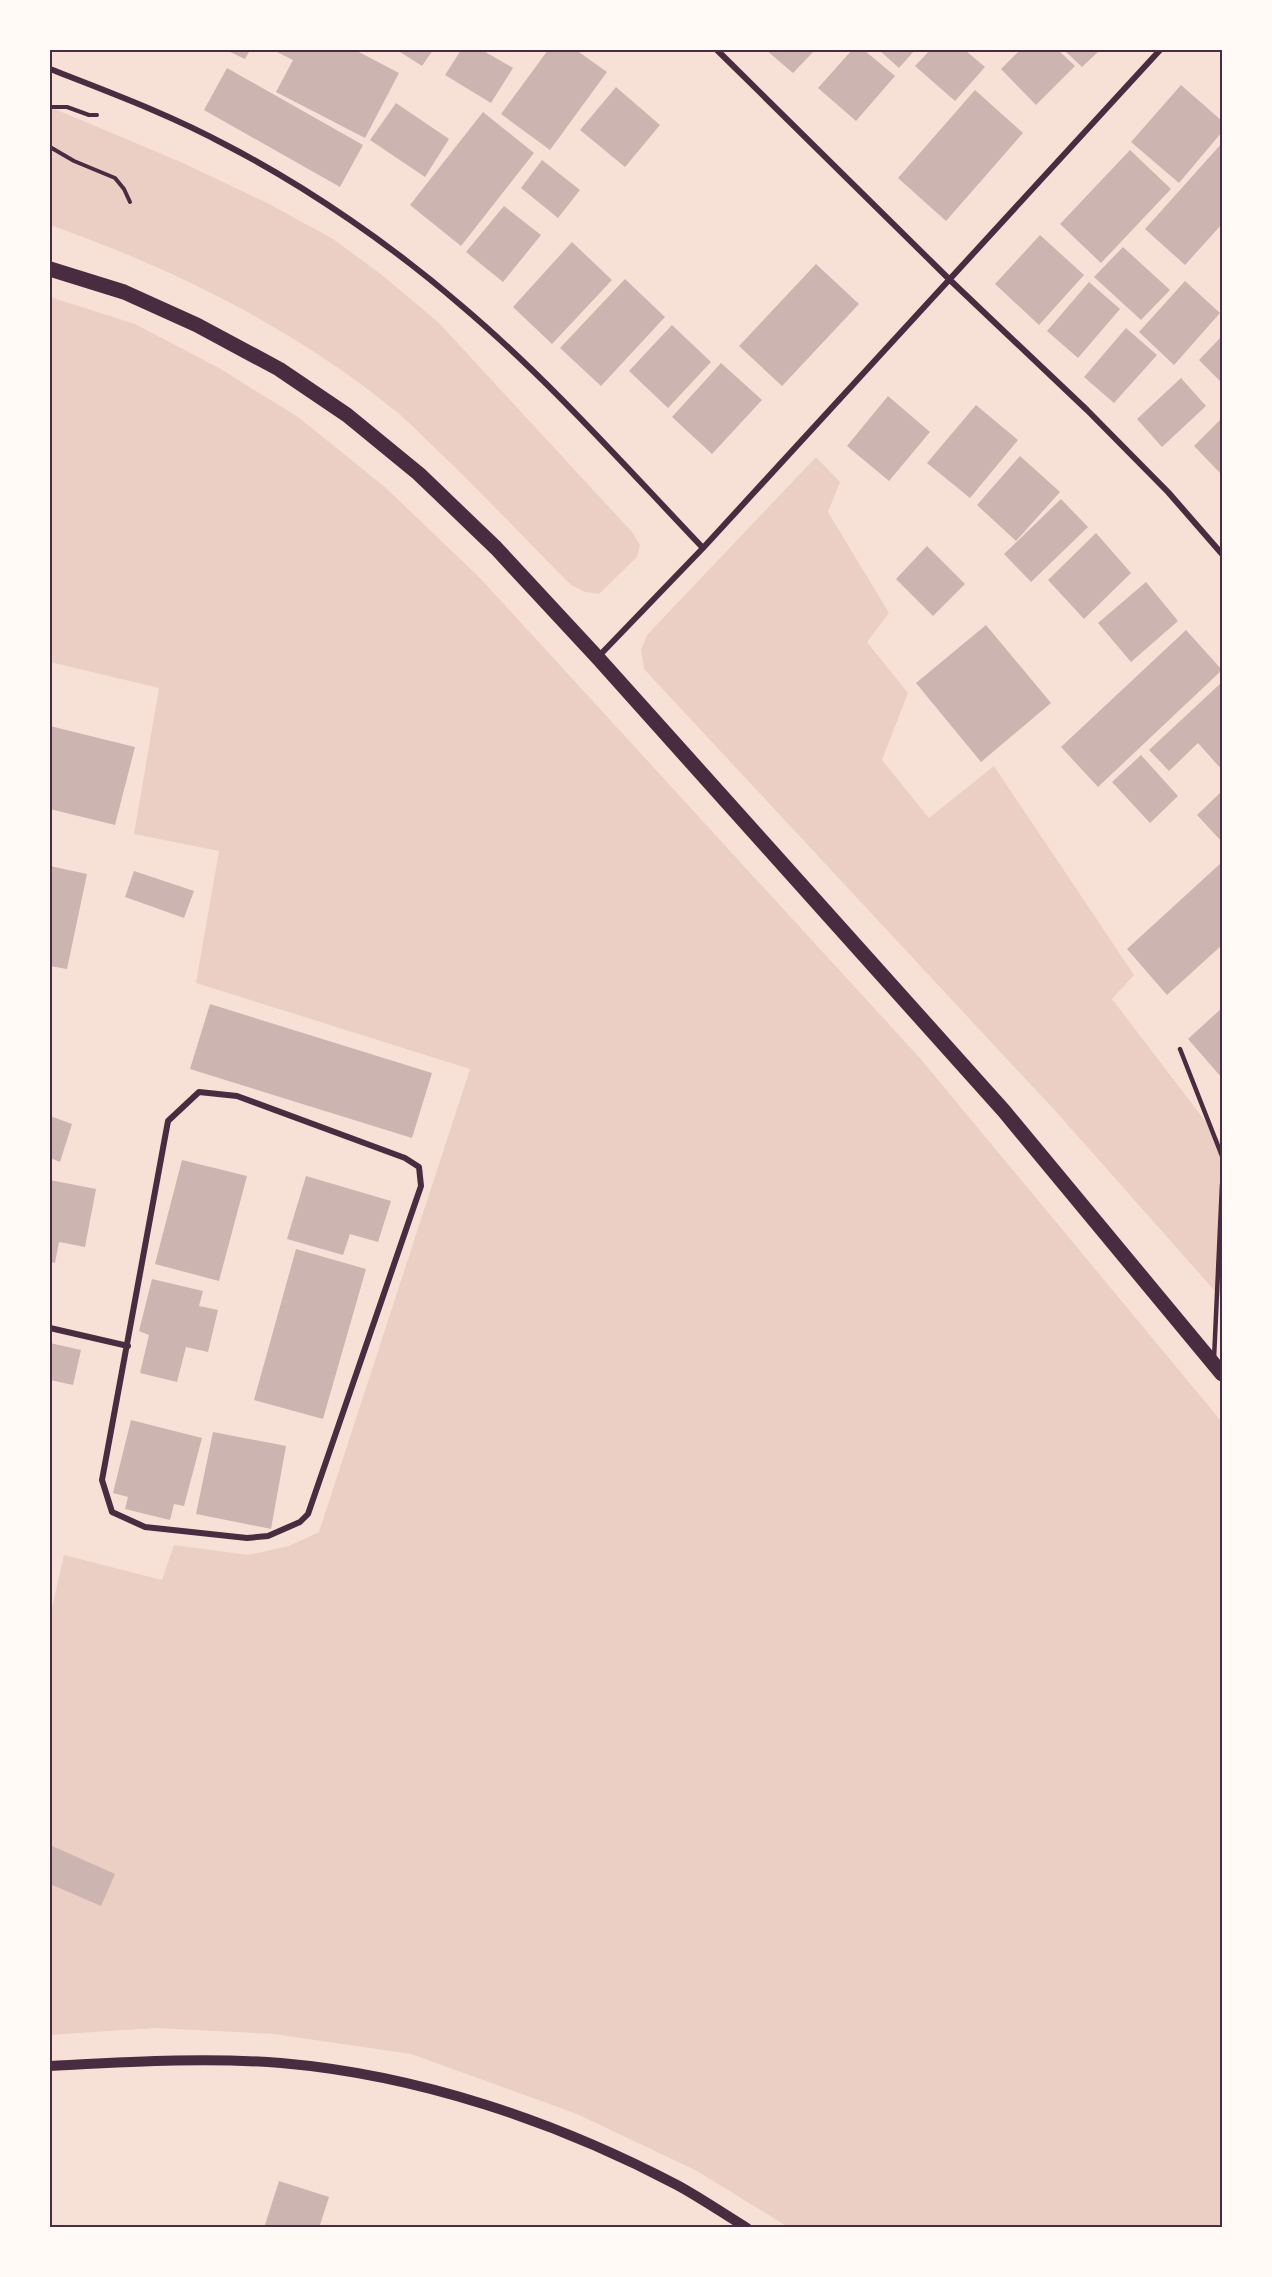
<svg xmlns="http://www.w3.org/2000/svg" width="1272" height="2277" font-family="'Noto Serif',serif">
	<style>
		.green { fill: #ebcfc5 }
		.building { fill: #ccb4b1 }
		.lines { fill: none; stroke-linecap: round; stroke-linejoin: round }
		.path { stroke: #4a2c40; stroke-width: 4 }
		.service { stroke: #4a2c40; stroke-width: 4.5 }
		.minor { stroke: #4a2c40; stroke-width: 6 }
		.tertiary { stroke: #4a2c40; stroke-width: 10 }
		.primary { stroke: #4a2c40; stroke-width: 15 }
		.neatline { fill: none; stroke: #4a2c40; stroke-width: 2 }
	</style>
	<rect width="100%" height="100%" fill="#f7e1d7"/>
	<!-- green -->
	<path class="green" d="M 50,107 L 183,163 L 269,204 L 333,239 L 382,275 L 439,323 L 632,532 L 640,545 L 637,557 L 599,594 L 585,592 L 571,585 C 527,541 485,496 440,453 C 424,438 410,422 393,409 C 292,327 172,268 50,225 Z
		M 50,297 L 135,324 L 219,368 L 298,417 L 386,488 L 480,578 L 919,1057 L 1222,1422 L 1222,2227 L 788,2227 L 697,2171 L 577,2114 L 411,2054 L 274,2034 L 155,2028 L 50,2035 L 50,1616 L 64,1555 L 162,1580 L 174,1545 L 248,1555 L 289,1546 L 319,1532 L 470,1069 L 196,983 L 219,851 L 134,834 L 159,688 L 50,662 Z
		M 816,457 L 840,482 L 828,512 L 889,613 L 867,642 L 908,693 L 882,760 L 929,818 L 994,766 L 1134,975 L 1112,999 L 1222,1143 L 1222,1299 L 1059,1115 L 644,669 L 641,650 L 647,635 Z"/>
	<!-- building -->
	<path class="building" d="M 226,50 L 250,50 L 245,59 Z
		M 273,50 L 355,50 L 399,73 L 365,138 L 276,92 L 293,60 Z
		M 397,50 L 433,50 L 422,66 Z
		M 461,50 L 482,50 L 513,68 L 491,103 L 445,75 Z
		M 548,50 L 576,50 L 607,72 L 550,150 L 501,114 Z
		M 766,50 L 815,50 L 793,73 Z
		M 852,50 L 864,50 L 895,76 L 856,121 L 818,88 Z
		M 879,50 L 915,50 L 899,68 Z
		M 930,50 L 965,50 L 985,67 L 955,101 L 915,66 Z
		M 1020,50 L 1058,50 L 1075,66 L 1036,105 L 1001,69 Z
		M 1064,50 L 1100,50 L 1082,67 Z
		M 227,68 L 363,145 L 340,187 L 204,110 Z
		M 1181,85 L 1222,121 L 1222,132 L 1179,183 L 1131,142 Z
		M 616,87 L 660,125 L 625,167 L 580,130 Z
		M 975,90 L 1023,133 L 946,221 L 898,178 Z
		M 396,103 L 449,139 L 425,177 L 370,140 Z
		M 483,112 L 534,153 L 461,246 L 410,205 Z
		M 1222,143 L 1222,224 L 1185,265 L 1145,229 Z
		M 1130,150 L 1171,189 L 1101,263 L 1060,224 Z
		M 542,160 L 580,190 L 558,218 L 521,188 Z
		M 504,206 L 541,235 L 503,282 L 466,252 Z
		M 1040,235 L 1084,275 L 1039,325 L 995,284 Z
		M 572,242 L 612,280 L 552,344 L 513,307 Z
		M 1123,247 L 1170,290 L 1141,320 L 1094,277 Z
		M 816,264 L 859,304 L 782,386 L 739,346 Z
		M 625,279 L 665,317 L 601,386 L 560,348 Z
		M 1185,281 L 1220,313 L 1174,365 L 1139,332 Z
		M 1089,282 L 1120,309 L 1078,358 L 1047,331 Z
		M 672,325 L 711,362 L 668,408 L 629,371 Z
		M 1126,328 L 1157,355 L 1114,403 L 1084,377 Z
		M 1222,336 L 1222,383 L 1199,360 Z
		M 721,363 L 762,400 L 712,454 L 672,417 Z
		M 1181,378 L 1206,406 L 1162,447 L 1137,419 Z
		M 888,396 L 930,432 L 889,481 L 847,446 Z
		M 976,405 L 1018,440 L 970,498 L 927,463 Z
		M 1222,418 L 1222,475 L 1194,446 Z
		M 1020,456 L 1060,492 L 1016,541 L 977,505 Z
		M 1061,499 L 1088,527 L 1031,582 L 1004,554 Z
		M 1096,533 L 1131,573 L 1084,619 L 1048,580 Z
		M 927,546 L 965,584 L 933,616 L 896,579 Z
		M 1146,582 L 1178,621 L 1131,662 L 1098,623 Z
		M 986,625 L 1051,703 L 981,762 L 916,683 Z
		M 1186,630 L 1222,670 L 1098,787 L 1061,747 Z
		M 1222,682 L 1222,770 L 1198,743 L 1169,771 L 1149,750 Z
		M 50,726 L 135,747 L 115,825 L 50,809 Z
		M 1141,755 L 1178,796 L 1150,823 L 1112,782 Z
		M 1222,791 L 1222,842 L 1197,815 Z
		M 1222,862 L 1222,945 L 1167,995 L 1127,949 Z
		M 50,866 L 87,874 L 67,969 L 50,966 Z
		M 134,871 L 194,891 L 184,918 L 125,897 Z
		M 210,1004 L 432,1073 L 412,1138 L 190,1069 Z
		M 1222,1008 L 1222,1078 L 1188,1039 Z
		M 50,1116 L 72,1124 L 60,1162 L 50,1158 Z
		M 182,1160 L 247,1176 L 219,1281 L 155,1264 Z
		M 306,1176 L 391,1201 L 378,1242 L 350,1234 L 343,1255 L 287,1239 Z
		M 50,1180 L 96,1189 L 85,1247 L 59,1242 L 55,1263 L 50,1262 Z
		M 296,1249 L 366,1269 L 323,1419 L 254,1400 Z
		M 152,1279 L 203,1291 L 199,1306 L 218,1310 L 208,1352 L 186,1347 L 177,1382 L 140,1373 L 149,1335 L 139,1331 Z
		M 50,1343 L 81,1350 L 73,1385 L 50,1380 Z
		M 131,1420 L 202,1438 L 184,1506 L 174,1504 L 170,1520 L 125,1509 L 128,1497 L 113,1493 Z
		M 213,1432 L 286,1446 L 271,1529 L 196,1514 Z
		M 50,1845 L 115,1874 L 101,1906 L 50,1884 Z
		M 279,2181 L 329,2197 L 319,2228 L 264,2228 Z"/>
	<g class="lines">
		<!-- path -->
		<path class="path" d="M 50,107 L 67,107 L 89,115 L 97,115
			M 50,147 L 74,161 L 115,178 L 124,189 L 130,202"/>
		<!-- service -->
		<path class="service" d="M 1180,1049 L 1222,1156
			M 1214,1359 L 1222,1184"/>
		<!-- minor -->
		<path class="minor" d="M 717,50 L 950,280 L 1087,410 L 1168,492 L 1222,554
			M 50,69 C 109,92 171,115 228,146 C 309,188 394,247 463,307 C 549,380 625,466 703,548
			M 598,657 L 703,548 L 1160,50
			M 199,1092 L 237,1096 L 405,1158 L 419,1167 L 421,1186 L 308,1514 L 300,1522 L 268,1536 L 247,1538 L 145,1527 L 112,1512 L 102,1480 L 168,1121 Z
			M 50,1328 L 128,1346"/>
		<!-- tertiary -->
		<path class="tertiary" d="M 50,2066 C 127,2062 204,2057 281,2063 C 419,2075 555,2121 677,2185 C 701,2198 724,2214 747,2228"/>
		<!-- primary -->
		<path class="primary" d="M 50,269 L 124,292 L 197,325 L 279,369 L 347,415 L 419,474 L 496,548 L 598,658 L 1004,1111 L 1222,1374"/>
	</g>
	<!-- border -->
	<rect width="1272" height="2277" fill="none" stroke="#fffaf5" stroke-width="102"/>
	<rect x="51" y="51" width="1170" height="2175" class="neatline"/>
</svg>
